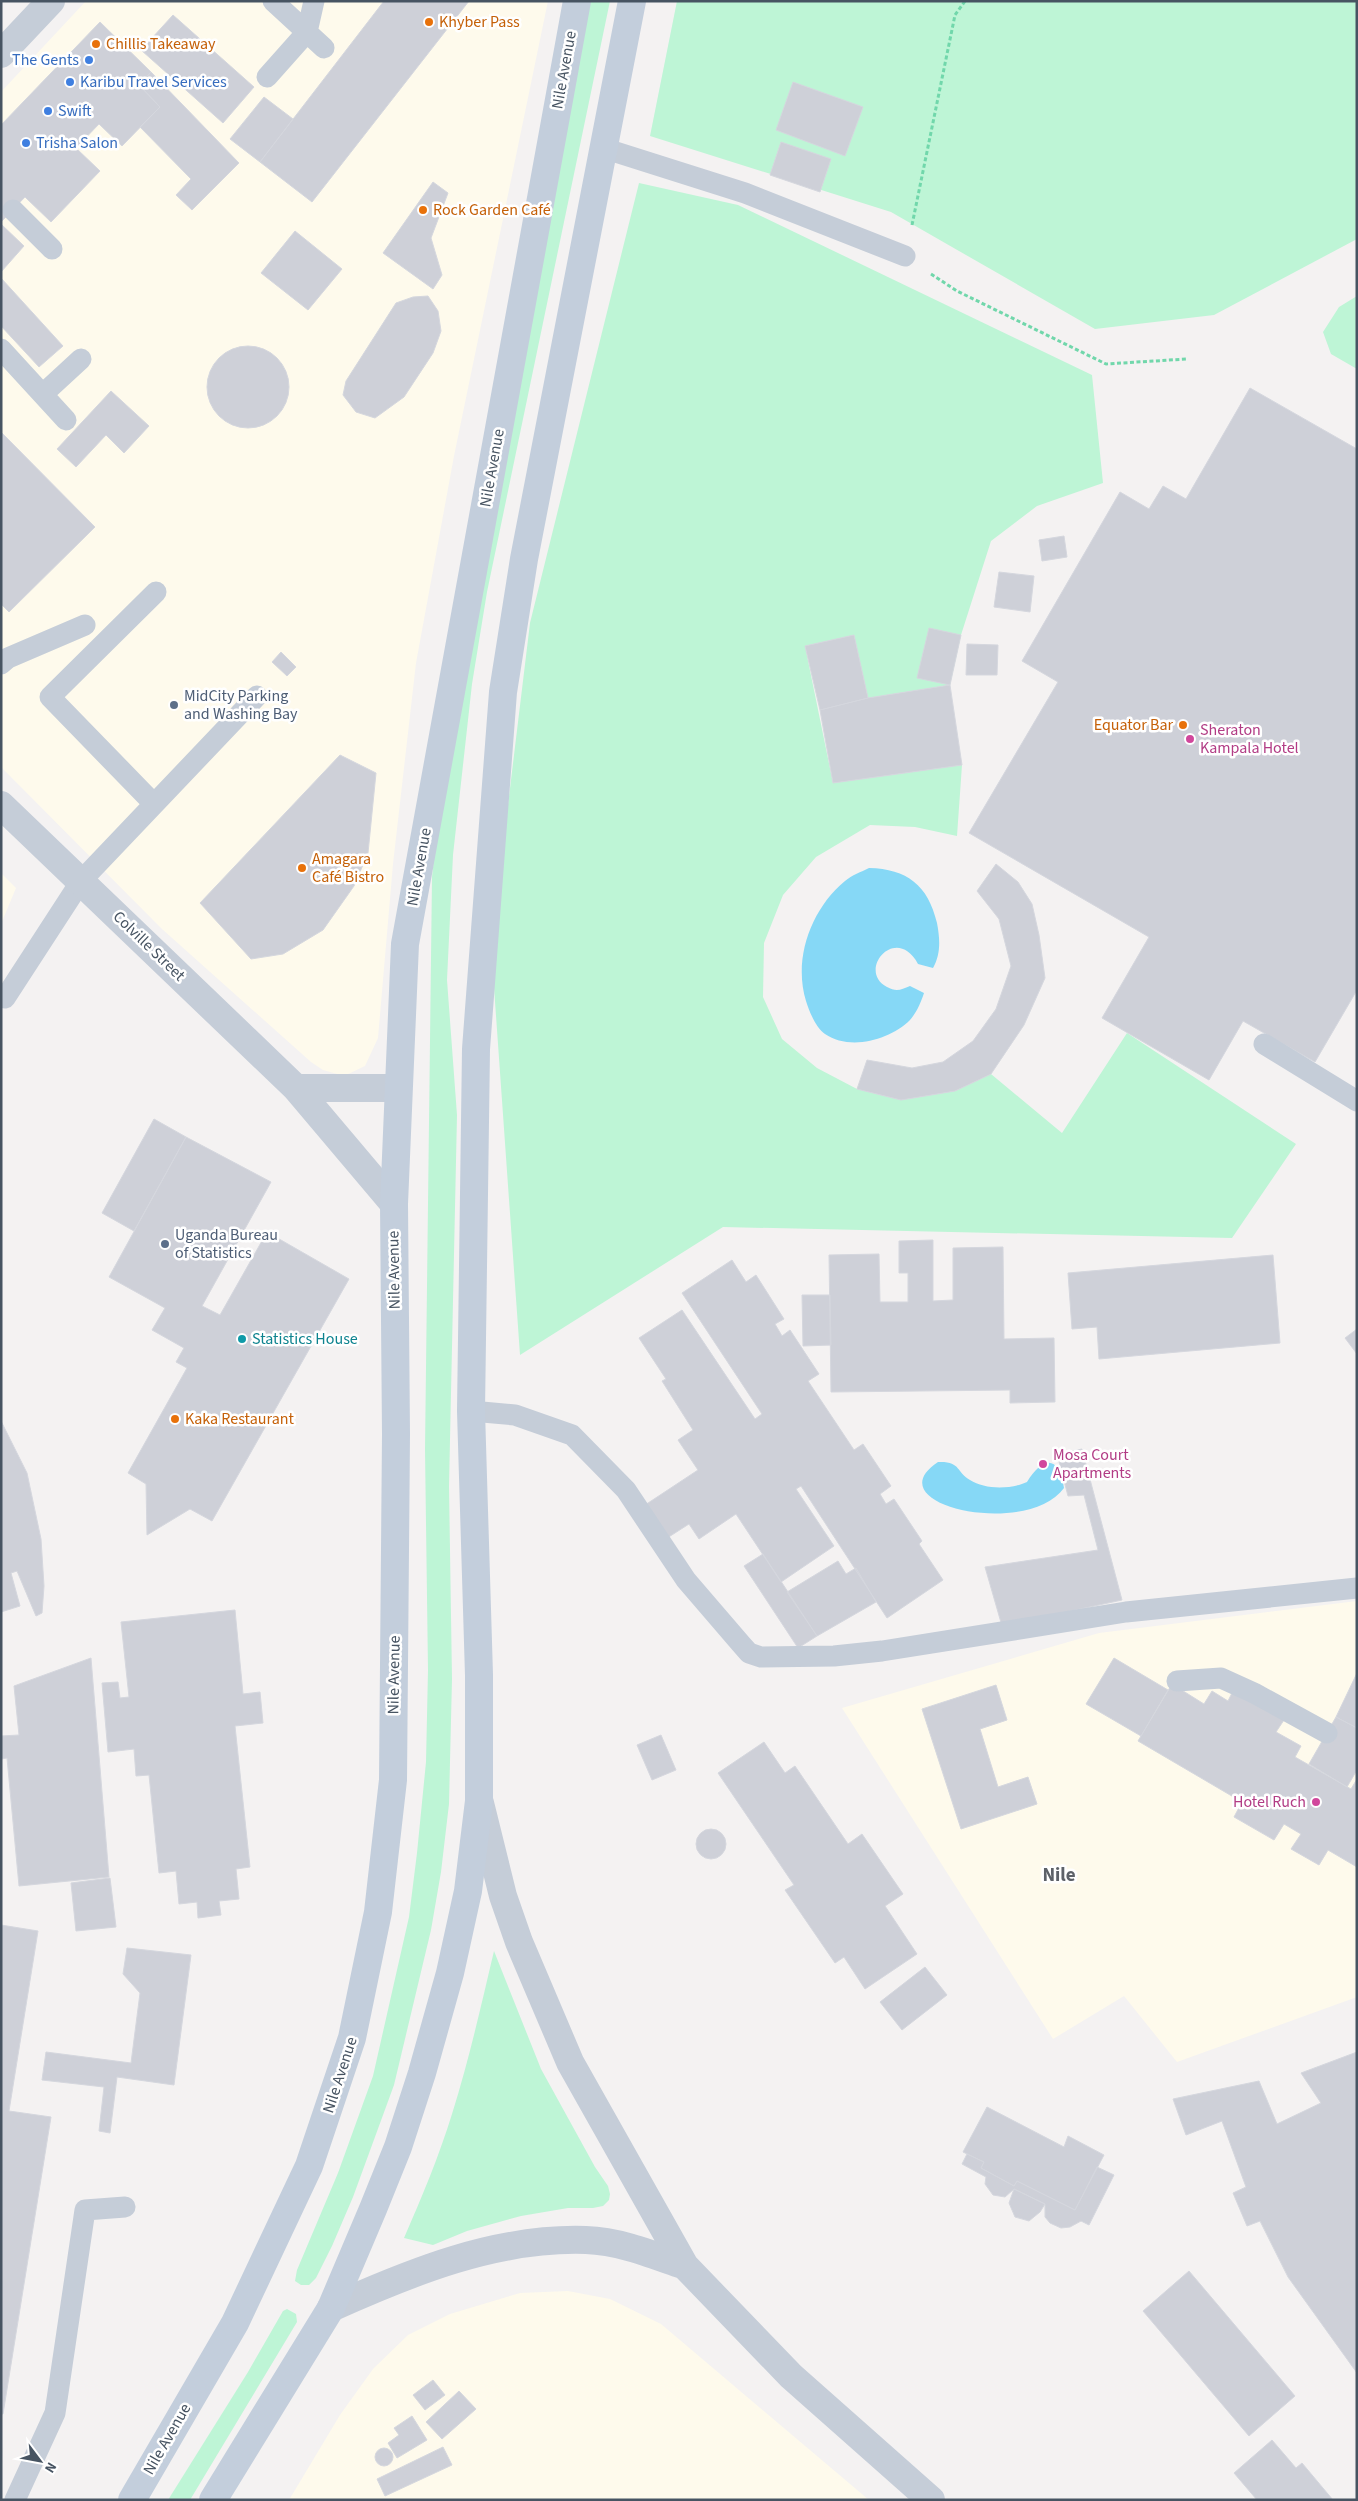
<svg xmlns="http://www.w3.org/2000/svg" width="1358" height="2501" font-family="'Source Sans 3',sans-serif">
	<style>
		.commercial { fill: #fefaec }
		.green { fill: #bef5d6 }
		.water { fill: #86d8f6 }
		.building { fill: #ced0d8; stroke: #d5d7de }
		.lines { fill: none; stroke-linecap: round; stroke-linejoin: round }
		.path { stroke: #71d7ab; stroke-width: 3; stroke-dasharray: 4 2.5; stroke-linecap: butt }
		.service { stroke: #c5cdd8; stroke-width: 21 }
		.minor { stroke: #c5cdd8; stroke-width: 28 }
		.secondary { stroke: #c3cedc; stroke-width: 28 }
		.food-dot { fill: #e8710a; stroke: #fff; stroke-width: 2 }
		.shop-dot { fill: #3f7fe0; stroke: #fff; stroke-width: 2 }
		.service-dot { fill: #5c6f8a; stroke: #fff; stroke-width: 2 }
		.hotel-dot { fill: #d1479c; stroke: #fff; stroke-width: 2 }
		.culture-dot { fill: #0f9aa8; stroke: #fff; stroke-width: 2 }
		.labels { text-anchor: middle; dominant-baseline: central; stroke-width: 5; stroke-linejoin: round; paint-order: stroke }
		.food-label { font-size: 16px; fill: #c56008; stroke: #fff; text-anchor: start }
		.shop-label { font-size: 16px; fill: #366cbe; stroke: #fff; text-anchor: start }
		.street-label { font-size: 16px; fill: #475462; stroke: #fff }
		.service-label { font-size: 16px; fill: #4e5e75; stroke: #fff; text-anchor: start }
		.hotel-label { font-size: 16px; fill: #b23c85; stroke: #fff; text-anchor: start }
		.culture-label { font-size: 16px; fill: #0d838f; stroke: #fff; text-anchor: start }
		.quarter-label { font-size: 19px; font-weight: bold; fill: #5d6168; stroke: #fff }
	</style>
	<rect width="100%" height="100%" fill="#f4f2f2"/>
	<!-- commercial -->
	<path class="commercial" d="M 86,1 L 548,1 L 454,456 L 416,663 L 393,864 L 378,1038 L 365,1066 L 344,1076 L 323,1070 L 311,1062 L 162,929 L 1,767 L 1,92 Z
		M 1,873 L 16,888 L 1,924 Z
		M 1357,1601 L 1357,1997 L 1177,2062 L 1124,1996 L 1053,2039 L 842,1708 L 1099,1633 Z
		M 568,2291 L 610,2299 L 661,2324 L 869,2500 L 289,2500 L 340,2415 L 373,2369 L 408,2335 L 450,2314 L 520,2293 Z"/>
	<!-- green -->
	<path class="green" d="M 588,1 L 610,1 L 487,592 L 472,684 L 453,855 L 447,980 L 457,1115 L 449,1486 L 452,1679 L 449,1804 L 441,1872 L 431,1930 L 394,2085 L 353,2197 L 332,2246 L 316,2278 L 309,2285 L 301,2285 L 295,2281 L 297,2270 L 338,2173 L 373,2076 L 409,1917 L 417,1853 L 426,1762 L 428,1670 L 425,1450 L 432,877 L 458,634 Z
		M 677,1 L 1357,1 L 1357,239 L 1214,315 L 1095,329 L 891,212 L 650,136 Z
		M 639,183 L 738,205 L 1092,375 L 1103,483 L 1037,506 L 991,541 L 961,635 L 950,685 L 868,698 L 854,635 L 805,646 L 833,783 L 962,765 L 957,836 L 915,827 L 870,825 L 816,857 L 783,895 L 764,943 L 763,997 L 782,1039 L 817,1068 L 857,1089 L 901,1100 L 955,1091 L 991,1074 L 1062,1133 L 1127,1033 L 1296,1144 L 1232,1238 L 723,1227 L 520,1355 L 491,945 L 530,623 Z
		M 1357,296 L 1357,369 L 1331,354 L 1323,332 L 1339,307 Z
		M 494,1951 L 541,2069 L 595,2167 L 608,2186 L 610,2194 L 609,2200 L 603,2206 L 593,2208 L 568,2208 L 521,2216 L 467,2231 L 433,2245 L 404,2238 C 422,2197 439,2156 452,2114 C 469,2060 481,2006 494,1951 Z
		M 287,2309 L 296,2314 L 297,2322 L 190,2500 L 168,2500 L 248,2372 L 283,2311 Z"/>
	<!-- water -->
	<path class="water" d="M 869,868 C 907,869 928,885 937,923 C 940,939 941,954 933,968 L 918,964 C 896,923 856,971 887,987 C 896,992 901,990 910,986 L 924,993 C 921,1002 917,1012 910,1020 C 890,1040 850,1051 825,1034 C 816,1028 809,1011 806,1001 C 793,959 811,909 845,881 C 852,875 861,872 869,868 Z
		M 938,1462 C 961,1461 956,1472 970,1480 C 985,1490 1012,1489 1027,1482 C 1043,1456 1059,1455 1064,1488 C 1027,1539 873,1505 938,1462 Z"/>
	<!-- building -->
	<path class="building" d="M 384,1 L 469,1 L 312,202 L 260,162 Z
		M 173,15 L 254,87 L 223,123 L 141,50 Z
		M 100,22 L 151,72 L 139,85 L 160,107 L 122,146 L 99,124 L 76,148 L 100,171 L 51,222 L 25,197 L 1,222 L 1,125 Z
		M 151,72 L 239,163 L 192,210 L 176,195 L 191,179 L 140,127 L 160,107 L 139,85 Z
		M 793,82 L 863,107 L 845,156 L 776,130 Z
		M 264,97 L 293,119 L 260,162 L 230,139 Z
		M 781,142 L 831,159 L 820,192 L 770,175 Z
		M 433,182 L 448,193 L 431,238 L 442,275 L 433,289 L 383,253 Z
		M 1,224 L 24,246 L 1,272 Z
		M 295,231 L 342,269 L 308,310 L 261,273 Z
		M 1,278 L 63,346 L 39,367 L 1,326 Z
		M 428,296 L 438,311 L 441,331 L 433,353 L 404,397 L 375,418 L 356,412 L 343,395 L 346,381 L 396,303 L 413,297 Z
		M207 387a41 41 0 1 1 82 0a41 41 0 1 1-82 0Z
		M 1250,388 L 1357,449 L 1357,990 L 1315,1062 L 1243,1021 L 1209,1080 L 1102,1018 L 1149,937 L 969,833 L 1058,682 L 1022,661 L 1120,492 L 1149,509 L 1163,486 L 1186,499 Z
		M 111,391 L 149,426 L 124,453 L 106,435 L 76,467 L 57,449 Z
		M 1,432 L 95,527 L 9,612 L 1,604 Z
		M 1064,536 L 1067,557 L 1042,561 L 1039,540 Z
		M 999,572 L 1034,576 L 1030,612 L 994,607 Z
		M 929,628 L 961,635 L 950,685 L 917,678 Z
		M 854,635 L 868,698 L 820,710 L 805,646 Z
		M 967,644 L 998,645 L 997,675 L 966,675 Z
		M 281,652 L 296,667 L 287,676 L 272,662 Z
		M 950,685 L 962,765 L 833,783 L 820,710 L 868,698 Z
		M 340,755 L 376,773 L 368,853 L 354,886 L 323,930 L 283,954 L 251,959 L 200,903 Z
		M 996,864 L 1018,882 L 1032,904 L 1039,935 L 1045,978 L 1024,1025 L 991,1074 L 955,1091 L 901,1100 L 857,1089 L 867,1060 L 912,1068 L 943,1062 L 973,1041 L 996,1009 L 1011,966 L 999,919 L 977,891 Z
		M 154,1119 L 186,1137 L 134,1231 L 102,1213 Z
		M 186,1137 L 271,1182 L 202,1306 L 220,1315 L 267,1232 L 349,1279 L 212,1521 L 190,1509 L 147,1535 L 146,1484 L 128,1473 L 187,1368 L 176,1362 L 184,1348 L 152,1330 L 165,1308 L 109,1277 Z
		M 933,1240 L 933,1301 L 953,1300 L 953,1248 L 1003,1247 L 1004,1339 L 1054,1338 L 1055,1402 L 1010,1403 L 1010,1390 L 831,1392 L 829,1255 L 879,1254 L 880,1302 L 908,1302 L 908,1273 L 899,1273 L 899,1241 Z
		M 1273,1255 L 1280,1343 L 1099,1359 L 1097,1327 L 1072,1329 L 1068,1273 Z
		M 732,1260 L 746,1282 L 756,1275 L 784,1319 L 775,1324 L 782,1336 L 790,1330 L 819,1374 L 808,1381 L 854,1450 L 863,1444 L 891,1486 L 880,1494 L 886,1504 L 894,1499 L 922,1541 L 919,1544 L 943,1580 L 887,1618 L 801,1486 L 796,1489 L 834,1546 L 781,1582 L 736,1514 L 699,1539 L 689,1524 L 664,1540 L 642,1507 L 698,1470 L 678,1440 L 693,1430 L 662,1381 L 666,1379 L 639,1338 L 682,1310 L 755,1419 L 762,1414 L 682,1293 Z
		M 802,1295 L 830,1295 L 831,1345 L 803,1346 Z
		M 1357,1329 L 1357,1354 L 1345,1338 Z
		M 1,1421 L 27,1473 L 41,1539 L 44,1586 L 42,1613 L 36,1616 L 17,1571 L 11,1573 L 20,1606 L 1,1612 Z
		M 1082,1449 L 1122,1600 L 1002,1626 L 985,1567 L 1098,1550 L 1084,1495 L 1068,1496 L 1057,1454 Z
		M 763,1554 L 817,1636 L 798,1648 L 744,1566 Z
		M 838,1561 L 846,1574 L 856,1568 L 876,1602 L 817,1636 L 787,1592 Z
		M 235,1610 L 243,1694 L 260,1692 L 263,1723 L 235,1726 L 250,1867 L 236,1869 L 239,1899 L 219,1901 L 221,1915 L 198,1918 L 197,1902 L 179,1904 L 176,1871 L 159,1873 L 149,1775 L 136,1776 L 134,1749 L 108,1752 L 102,1683 L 118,1682 L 120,1698 L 129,1697 L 121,1622 Z
		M 91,1658 L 109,1877 L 19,1886 L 7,1758 L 1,1759 L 1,1736 L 19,1735 L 14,1686 Z
		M 1114,1658 L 1168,1690 L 1141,1736 L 1086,1704 Z
		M 1357,1673 L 1357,1728 L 1336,1717 Z
		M 1172,1684 L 1204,1704 L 1212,1691 L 1228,1701 L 1233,1691 L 1284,1720 L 1276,1732 L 1301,1746 L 1295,1757 L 1351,1789 L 1357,1779 L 1357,1867 L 1328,1850 L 1319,1865 L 1291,1849 L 1301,1834 L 1284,1824 L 1274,1840 L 1234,1817 L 1242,1802 L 1138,1741 Z
		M 996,1685 L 1007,1720 L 980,1729 L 998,1787 L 1028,1777 L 1037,1804 L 961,1829 L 922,1709 Z
		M 1336,1717 L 1357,1728 L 1357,1770 L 1347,1787 L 1309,1764 Z
		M 661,1735 L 676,1770 L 652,1780 L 637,1745 Z
		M 764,1742 L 785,1773 L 795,1766 L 848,1844 L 862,1834 L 903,1894 L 885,1906 L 917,1954 L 865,1989 L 844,1957 L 835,1963 L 785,1890 L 794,1885 L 718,1773 Z
		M696 1844a15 15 0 1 1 30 0a15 15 0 1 1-30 0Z
		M 110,1878 L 116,1927 L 76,1931 L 71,1883 Z
		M 1,1925 L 38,1931 L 9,2111 L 51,2117 L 3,2414 L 1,2414 Z
		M 127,1948 L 191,1955 L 174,2085 L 117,2077 L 110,2133 L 99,2131 L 104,2087 L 42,2080 L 46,2052 L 131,2063 L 140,1993 L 123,1974 Z
		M 925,1967 L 947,1995 L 902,2030 L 880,2002 Z
		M 1357,2052 L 1357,2373 L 1288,2277 L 1260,2221 L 1247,2226 L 1233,2193 L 1246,2187 L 1222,2121 L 1186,2135 L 1173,2099 L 1259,2081 L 1277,2124 L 1321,2103 L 1301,2073 Z
		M 987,2107 L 1064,2147 L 1068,2136 L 1104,2155 L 1075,2210 L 1017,2181 L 1014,2186 L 981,2168 L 984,2162 L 963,2152 Z
		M 967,2154 L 984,2162 L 981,2168 L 1014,2186 L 1017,2181 L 1075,2210 L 1097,2167 L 1114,2175 L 1089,2225 L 1081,2221 L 1070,2227 L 1061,2228 L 1050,2223 L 1045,2217 L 1045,2204 L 1014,2189 L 1005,2197 L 993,2195 L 985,2184 L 986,2177 L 962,2164 Z
		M 1014,2189 L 1045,2204 L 1040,2212 L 1029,2221 L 1015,2217 L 1009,2203 Z
		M 1189,2271 L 1295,2396 L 1249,2436 L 1143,2311 Z
		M 433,2380 L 445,2395 L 425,2410 L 413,2395 Z
		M 459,2391 L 476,2409 L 442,2439 L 426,2422 Z
		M 412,2416 L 427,2440 L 397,2458 L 388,2443 L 399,2435 L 394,2428 Z
		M 1272,2440 L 1296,2468 L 1302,2463 L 1333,2500 L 1257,2500 L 1234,2473 Z
		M 443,2447 L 452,2465 L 385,2496 L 377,2479 Z
		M375 2457a9 9 0 1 1 18 0a9 9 0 1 1-18 0Z"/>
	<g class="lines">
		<!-- path -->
		<path class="path" d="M 912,225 L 955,15 L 965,1
			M 931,274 L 957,291 L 1106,364 L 1186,359"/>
		<!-- service -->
		<path class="service" d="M 273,1 L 324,48
			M 267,77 L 307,32 L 314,1
			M 603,148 L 745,193 L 905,256
			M 13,210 L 52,249
			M 1,349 L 66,420
			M 43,394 L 81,359
			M 1,664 L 8,658 L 85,625
			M 154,804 L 50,697 L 156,592
			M 5,998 L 81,881 L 257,696
			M 1264,1044 L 1357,1101
			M 471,1411 L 515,1415 L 572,1435 L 626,1490 L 686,1580 L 741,1644 L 749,1653 L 761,1657 L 834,1656 L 882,1651 L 1126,1612 L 1357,1588
			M 1177,1681 L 1221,1678 L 1254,1693 L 1327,1733
			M 15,2500 L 55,2413 L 85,2210 L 125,2207"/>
		<!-- minor -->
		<path class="minor" d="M 1,54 L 51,1
			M 1,805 L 296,1088 L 394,1204
			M 296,1088 L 397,1088
			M 480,1803 L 503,1896 L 519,1942 L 570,2062 L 685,2266 L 791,2376 L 931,2500
			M 331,2308 C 411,2272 497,2237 586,2240 C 620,2241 654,2255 685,2266"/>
		<!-- secondary -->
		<path class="secondary" d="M 132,2500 L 235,2323 L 309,2166 L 352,2038 L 378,1912 L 393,1780 L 396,1434 L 394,1204 L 405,944 L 577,1
			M 213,2500 L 331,2308 L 373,2209 L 398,2147 L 422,2073 L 450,1973 L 468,1891 L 479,1801 L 479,1675 L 471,1411 L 476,1049 L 503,692 L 524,559 L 632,1"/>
	</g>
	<!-- markers -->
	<g class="food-dot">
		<circle cx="429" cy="22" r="5"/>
		<circle cx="96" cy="44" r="5"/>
		<circle cx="423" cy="210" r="5"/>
		<circle cx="1183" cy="725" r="5"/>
		<circle cx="302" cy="868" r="5"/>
		<circle cx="175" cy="1419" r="5"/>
	</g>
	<g class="shop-dot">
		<circle cx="89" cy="60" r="5"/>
		<circle cx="70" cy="82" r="5"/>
		<circle cx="48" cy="111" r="5"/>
		<circle cx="26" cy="143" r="5"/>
	</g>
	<g class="service-dot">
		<circle cx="174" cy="705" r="5"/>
		<circle cx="165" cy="1244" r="5"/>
	</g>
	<g class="hotel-dot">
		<circle cx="1190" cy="739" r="5"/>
		<circle cx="1043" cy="1464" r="5"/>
		<circle cx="1316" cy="1802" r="5"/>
	</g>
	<circle class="culture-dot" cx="242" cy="1339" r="5"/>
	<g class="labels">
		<!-- food labels -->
		<g class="food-label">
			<text x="439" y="22">Khyber Pass</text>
			<text x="106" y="44">Chillis Takeaway</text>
			<text x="433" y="210">Rock Garden Café</text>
			<text x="1173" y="725" text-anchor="end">Equator Bar</text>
			<text x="312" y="859">Amagara<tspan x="312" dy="18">Café Bistro</tspan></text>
			<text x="185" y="1419">Kaka Restaurant</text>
		</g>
		<!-- shop labels -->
		<g class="shop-label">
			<text x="79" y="60" text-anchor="end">The Gents</text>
			<text x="80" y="82">Karibu Travel Services</text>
			<text x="58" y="111">Swift</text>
			<text x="36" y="143">Trisha Salon</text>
		</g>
		<!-- street labels -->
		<g class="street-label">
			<text transform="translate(564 70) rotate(-80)">Nile Avenue</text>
			<text transform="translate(492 468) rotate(-80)">Nile Avenue</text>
			<text transform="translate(419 867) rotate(-80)">Nile Avenue</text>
			<text transform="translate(149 946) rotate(44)">Colville Street</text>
			<text transform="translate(394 1270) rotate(-91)">Nile Avenue</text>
			<text transform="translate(394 1675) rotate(-89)">Nile Avenue</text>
			<text transform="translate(340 2075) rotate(-72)">Nile Avenue</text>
			<text transform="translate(167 2439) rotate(-60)">Nile Avenue</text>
		</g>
		<!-- service labels -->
		<g class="service-label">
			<text x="184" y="696">MidCity Parking<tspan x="184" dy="18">and Washing Bay</tspan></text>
			<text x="175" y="1235">Uganda Bureau<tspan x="175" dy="18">of Statistics</tspan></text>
		</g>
		<!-- hotel labels -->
		<g class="hotel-label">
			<text x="1200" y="730">Sheraton<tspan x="1200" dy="18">Kampala Hotel</tspan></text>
			<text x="1053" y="1455">Mosa Court<tspan x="1053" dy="18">Apartments</tspan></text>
			<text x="1306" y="1802" text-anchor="end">Hotel Ruch</text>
		</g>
		<!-- culture labels -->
		<g class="culture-label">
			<text x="252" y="1339">Statistics House</text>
		</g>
		<!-- quarter labels -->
		<g class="quarter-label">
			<text x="1059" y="1875">Nile</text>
		</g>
	</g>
	<!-- border -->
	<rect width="1358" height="2501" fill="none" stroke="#475462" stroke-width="5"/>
	<!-- north arrow -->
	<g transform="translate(40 2461) rotate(122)" stroke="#ffffff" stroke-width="4" paint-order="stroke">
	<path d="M0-4L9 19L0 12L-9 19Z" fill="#475462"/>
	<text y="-8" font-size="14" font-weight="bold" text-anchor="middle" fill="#475462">N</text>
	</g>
</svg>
